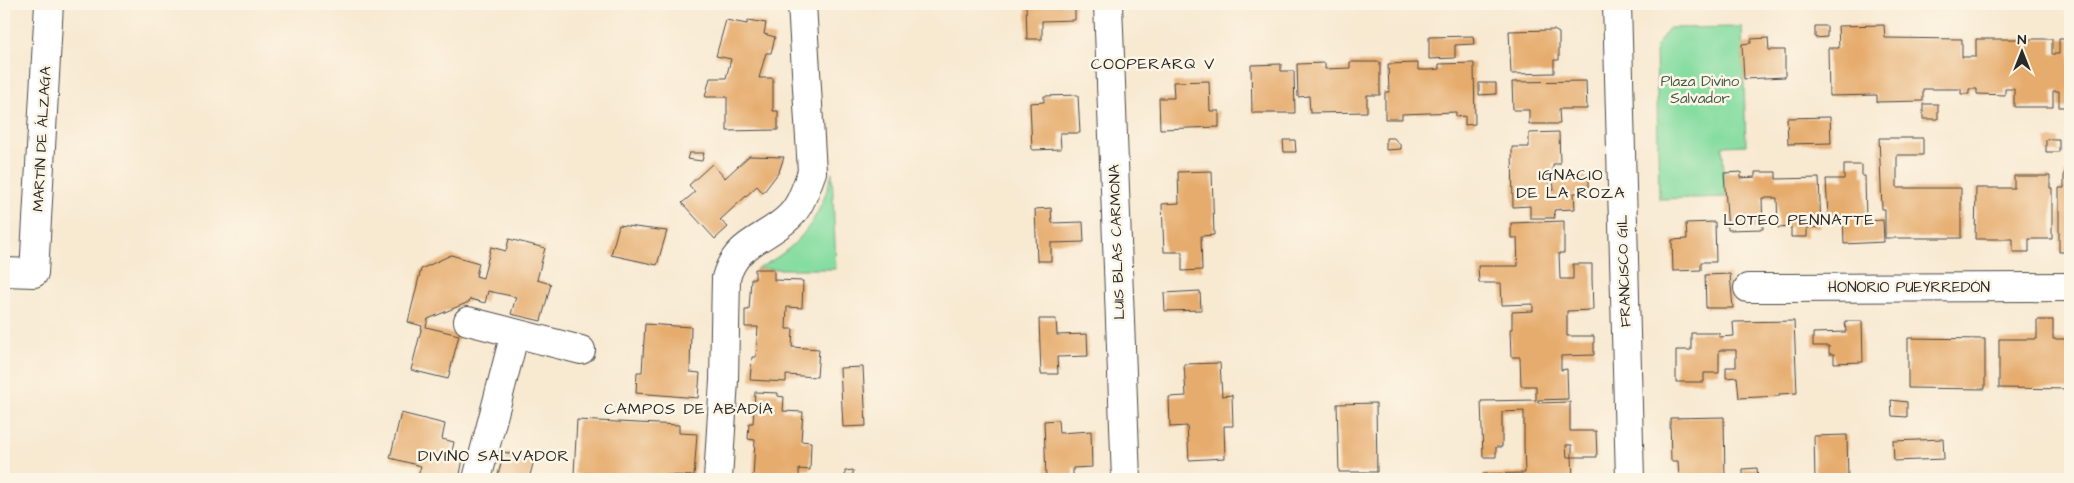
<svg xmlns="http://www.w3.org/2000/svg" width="2074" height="483" font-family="'Architects Daughter',sans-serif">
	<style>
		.green { fill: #86dda1; stroke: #588466 }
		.building { fill: #e6ac6d }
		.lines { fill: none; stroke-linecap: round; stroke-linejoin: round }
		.street-casing { stroke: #4a4844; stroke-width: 30 }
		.street { stroke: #fff; stroke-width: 28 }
		.labels { text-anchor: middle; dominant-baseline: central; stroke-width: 5; stroke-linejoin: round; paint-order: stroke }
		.park-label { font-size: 15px; fill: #425848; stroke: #fcf5e5 }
		.street-label { font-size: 15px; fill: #2b2b2b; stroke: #fcf5e5 }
		.neighbourhood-label { font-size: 16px; letter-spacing: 1px; fill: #2b2b2b; stroke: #fcf5e5 }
	</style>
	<rect width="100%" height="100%" fill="#fcf5e5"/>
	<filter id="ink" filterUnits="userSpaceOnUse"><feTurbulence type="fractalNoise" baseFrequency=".02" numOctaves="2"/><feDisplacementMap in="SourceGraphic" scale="10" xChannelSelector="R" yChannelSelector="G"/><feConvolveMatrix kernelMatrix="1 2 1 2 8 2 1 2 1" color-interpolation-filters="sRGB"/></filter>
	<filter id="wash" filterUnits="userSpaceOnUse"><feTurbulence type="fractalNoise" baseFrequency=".0096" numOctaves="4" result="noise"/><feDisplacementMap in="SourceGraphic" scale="20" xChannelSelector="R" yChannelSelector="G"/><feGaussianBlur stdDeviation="1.12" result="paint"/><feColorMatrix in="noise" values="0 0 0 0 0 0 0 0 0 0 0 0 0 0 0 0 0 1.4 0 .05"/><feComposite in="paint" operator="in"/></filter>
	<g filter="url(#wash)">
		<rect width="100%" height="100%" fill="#f8e9d1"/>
		<!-- green -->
		<path class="green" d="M 1742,27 L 1746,145 L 1722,146 L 1726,197 L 1659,199 L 1656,46 L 1669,28 Z
			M 832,172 L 836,269 L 756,269 C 798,250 822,217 832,172 Z"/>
		<g id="blocks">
			<!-- building -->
			<path class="building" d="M 1026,4 L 1075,4 L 1075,20 L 1042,21 L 1042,39 L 1027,39 Z
				M 726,20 L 747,24 L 748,20 L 766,23 L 764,34 L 775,37 L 771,53 L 766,53 L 759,78 L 773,78 L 773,111 L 778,111 L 778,130 L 727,131 L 727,97 L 705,97 L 710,78 L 726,78 L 731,59 L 716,56 Z
				M 1884,25 L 1885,38 L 1962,39 L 1962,57 L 1976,57 L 1976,39 L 2052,39 L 2052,54 L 2059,54 L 2059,39 L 2070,39 L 2070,107 L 2059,107 L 2059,91 L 2053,91 L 2053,107 L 2014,107 L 2014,89 L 2005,89 L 2005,95 L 1977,94 L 1977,89 L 1969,89 L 1969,94 L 1961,94 L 1961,89 L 1923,89 L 1923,101 L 1877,102 L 1877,95 L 1829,96 L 1828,48 L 1839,48 L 1838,26 Z
				M 1815,26 L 1827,26 L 1827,37 L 1815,38 Z
				M 1554,30 L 1559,33 L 1559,60 L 1554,60 L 1554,73 L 1511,74 L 1509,31 Z
				M 1473,36 L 1474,44 L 1455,45 L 1455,58 L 1429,59 L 1429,37 Z
				M 1768,38 L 1769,50 L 1785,50 L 1785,77 L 1744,79 L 1742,44 L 1751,43 L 1751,39 Z
				M 1350,62 L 1380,62 L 1380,95 L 1367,95 L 1367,112 L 1310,113 L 1309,96 L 1298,97 L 1297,64 L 1325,63 L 1325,69 L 1350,68 Z
				M 1418,63 L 1418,70 L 1430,70 L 1439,69 L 1439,64 L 1474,63 L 1475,124 L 1465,125 L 1465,116 L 1456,117 L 1456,112 L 1402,114 L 1402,119 L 1385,119 L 1385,92 L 1389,92 L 1388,64 Z
				M 1281,64 L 1281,71 L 1294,71 L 1295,113 L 1252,113 L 1251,65 Z
				M 1209,81 L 1210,111 L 1219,111 L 1219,127 L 1160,129 L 1159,98 L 1174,98 L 1173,82 Z
				M 1586,81 L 1587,109 L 1559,109 L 1560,124 L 1529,124 L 1529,110 L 1513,110 L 1512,82 Z
				M 1479,83 L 1496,83 L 1496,94 L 1479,95 Z
				M 1078,95 L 1080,133 L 1060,133 L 1061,149 L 1032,150 L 1030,103 L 1044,102 L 1044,96 Z
				M 1923,104 L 1938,104 L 1938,119 L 1923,119 Z
				M 1830,117 L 1831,143 L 1788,144 L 1787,118 Z
				M 1559,132 L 1560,164 L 1553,164 L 1553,177 L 1549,177 L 1549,190 L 1554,190 L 1553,177 L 1589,176 L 1589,193 L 1574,193 L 1575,209 L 1554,210 L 1555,218 L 1530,218 L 1530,206 L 1513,207 L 1512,147 L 1529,147 L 1529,133 Z
				M 1386,138 L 1394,138 L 1401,146 L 1401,149 L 1386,150 Z
				M 1879,138 L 1923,138 L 1923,155 L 1897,155 L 1897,188 L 1961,188 L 1961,238 L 1885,238 L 1885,209 L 1882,209 Z
				M 2046,139 L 2059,139 L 2059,152 L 2046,152 Z
				M 1283,140 L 1295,140 L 1296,152 L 1284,152 Z
				M 689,153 L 704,153 L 702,161 L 687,159 Z
				M 749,156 L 784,157 L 779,172 L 763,193 L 757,186 L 720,220 L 728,227 L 715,239 L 682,203 L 695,192 L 689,185 L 712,164 L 725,178 Z
				M 1844,165 L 1862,165 L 1862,176 L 1865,176 L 1866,221 L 1883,220 L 1884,242 L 1844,244 L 1843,217 L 1828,217 L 1826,179 L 1844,179 Z
				M 1212,171 L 1214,235 L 1201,236 L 1202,270 L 1182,271 L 1182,252 L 1164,252 L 1162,204 L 1179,203 L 1178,172 Z
				M 1741,172 L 1741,178 L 1755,177 L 1755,172 L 1776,172 L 1776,179 L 1819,178 L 1821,227 L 1807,228 L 1807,237 L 1791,237 L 1791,227 L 1778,228 L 1777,198 L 1762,198 L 1763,229 L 1728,230 L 1724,173 Z
				M 2064,173 L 2070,173 L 2070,252 L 2059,252 L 2059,188 L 2064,188 Z
				M 2014,176 L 2050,176 L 2050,188 L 2052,188 L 2052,239 L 2029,239 L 2029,252 L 2013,252 L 2013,239 L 1975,239 L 1976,188 L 2014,188 Z
				M 1051,208 L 1052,223 L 1083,222 L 1084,242 L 1051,243 L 1051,261 L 1037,261 L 1035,209 Z
				M 1564,221 L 1564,253 L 1559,253 L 1560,279 L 1573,279 L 1573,264 L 1592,264 L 1592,278 L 1593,310 L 1567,311 L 1567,336 L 1594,336 L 1594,355 L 1561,356 L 1561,370 L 1567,369 L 1568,399 L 1538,400 L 1538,403 L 1570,402 L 1570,431 L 1596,431 L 1597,457 L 1572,457 L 1572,445 L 1566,445 L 1567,457 L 1572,457 L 1573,479 L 1483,479 L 1483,474 L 1525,473 L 1524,446 L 1524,411 L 1502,412 L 1502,447 L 1496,447 L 1496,457 L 1483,457 L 1481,401 L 1536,400 L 1536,386 L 1521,386 L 1520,357 L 1511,357 L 1510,329 L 1512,329 L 1512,312 L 1533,311 L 1533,304 L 1502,305 L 1501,283 L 1479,283 L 1478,266 L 1518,266 L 1517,238 L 1511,238 L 1511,223 Z
				M 1715,222 L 1716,262 L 1701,262 L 1701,270 L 1673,271 L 1672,240 L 1687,239 L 1686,223 Z
				M 619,225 L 667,231 L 657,265 L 611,255 Z
				M 509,239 L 545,248 L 537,280 L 551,284 L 541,321 L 511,314 L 516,297 L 488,291 L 485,303 L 470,299 L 469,302 L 428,319 L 426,327 L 459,335 L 448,379 L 411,370 L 422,326 L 408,322 L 421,269 L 451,255 L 479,263 L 476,276 L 483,278 L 491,247 L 506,251 Z
				M 755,269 L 774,269 L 774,280 L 803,281 L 802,308 L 787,307 L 786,329 L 793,329 L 792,347 L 819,349 L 817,377 L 786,375 L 786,382 L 750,380 L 752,357 L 756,357 L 758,327 L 745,327 L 745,310 L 749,310 L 751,279 L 755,279 Z
				M 1730,274 L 1733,308 L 1706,308 L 1705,275 Z
				M 1200,291 L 1201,310 L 1165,311 L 1164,293 Z
				M 1039,319 L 1056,319 L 1057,335 L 1087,334 L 1088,356 L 1057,357 L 1058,374 L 1041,374 Z
				M 2037,320 L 2053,320 L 2053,339 L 2070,339 L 2070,389 L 1999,388 L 1999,339 L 2037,339 Z
				M 1794,321 L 1797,393 L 1779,394 L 1779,396 L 1739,398 L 1737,377 L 1726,378 L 1726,367 L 1736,367 L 1736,350 L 1719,350 L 1719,373 L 1704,373 L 1704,382 L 1676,382 L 1676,350 L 1691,350 L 1691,333 L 1719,333 L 1719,337 L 1734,336 L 1733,322 Z
				M 1845,321 L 1862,321 L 1863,362 L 1834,363 L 1834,354 L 1829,354 L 1829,346 L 1813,346 L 1813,333 L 1846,332 Z
				M 645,324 L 691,327 L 690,372 L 700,373 L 698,398 L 636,393 L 637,372 L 642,372 Z
				M 1908,338 L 1985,339 L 1985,389 L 1908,388 Z
				M 1220,363 L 1222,396 L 1232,395 L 1233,426 L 1224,426 L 1225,458 L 1189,460 L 1187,426 L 1170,427 L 1169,397 L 1186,396 L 1184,364 Z
				M 863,367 L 866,426 L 843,427 L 840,368 Z
				M 755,392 L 778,393 L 778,396 L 784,397 L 783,411 L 803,412 L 801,441 L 811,442 L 810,470 L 799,469 L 799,479 L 753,479 L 755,440 L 748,439 L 749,423 L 753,423 Z
				M 1891,400 L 1907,402 L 1907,417 L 1892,416 Z
				M 1376,403 L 1377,472 L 1339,472 L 1337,404 Z
				M 401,413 L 445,424 L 442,439 L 454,442 L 451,456 L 463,459 L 459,479 L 417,479 L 421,466 L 390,458 Z
				M 1724,417 L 1725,479 L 1679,479 L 1678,461 L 1671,461 L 1670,418 Z
				M 577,420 L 679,425 L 679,433 L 697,434 L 694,476 L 663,475 L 663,479 L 589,476 L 588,479 L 577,479 L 577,474 L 574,474 Z
				M 1058,420 L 1059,433 L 1091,431 L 1092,467 L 1073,468 L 1073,479 L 1046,479 L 1044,421 Z
				M 1847,435 L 1848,479 L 1815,479 L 1814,436 Z
				M 1943,439 L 1944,459 L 1894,461 L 1893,441 Z
				M 504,452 L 534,460 L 529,479 L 497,479 Z
				M 1757,468 L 1758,479 L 1743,479 L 1743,469 Z
				M 853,470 L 853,479 L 845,479 L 845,471 Z"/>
		</g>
	</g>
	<g filter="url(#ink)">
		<use href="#blocks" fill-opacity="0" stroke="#4a4844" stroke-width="1"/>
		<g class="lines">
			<defs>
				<path id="street" d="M 1108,4 L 1126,479
					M 1617,4 L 1630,479
					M 4,272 L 34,273 L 49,4
					M 1748,288 L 2070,287
					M 468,321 L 581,350
					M 477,479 L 515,333
					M 718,479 L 724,380 L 726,278 C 736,242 765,240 789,217 C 801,206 806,187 812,172 L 802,4"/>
			</defs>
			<!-- street casing -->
			<use href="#street" class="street-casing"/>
			<!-- street -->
			<use href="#street" class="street"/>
		</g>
	</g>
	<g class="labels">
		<!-- park labels -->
		<g class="park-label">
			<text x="1700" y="81">Plaza Divino<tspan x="1700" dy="17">Salvador</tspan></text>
		</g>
		<!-- street labels -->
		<g class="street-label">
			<text transform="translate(42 139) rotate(-87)">MARTÍN DE ÁLZAGA</text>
			<text transform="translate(1117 242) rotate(-92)">LUIS BLAS CARMONA</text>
			<text transform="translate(1624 271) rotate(-92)">FRANCISCO GIL</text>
			<text x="1909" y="287">HONORIO PUEYRREDÓN</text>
		</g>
		<!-- neighbourhood labels -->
		<g class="neighbourhood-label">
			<text x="1153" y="64">COOPERARQ V</text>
			<text x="1571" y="175">IGNACIO<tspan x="1571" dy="18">DE LA ROZA</tspan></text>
			<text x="1799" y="220">LOTEO PENNATTE</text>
			<text x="689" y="409">CAMPOS DE ABADÍA</text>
			<text x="494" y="456">DIVINO SALVADOR</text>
		</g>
	</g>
	<!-- margin -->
	<rect width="2074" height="483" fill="none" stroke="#fcf5e5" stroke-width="20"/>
	<!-- north arrow -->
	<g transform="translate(2022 52)" stroke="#fcf5e5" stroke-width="4" paint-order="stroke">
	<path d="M0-4L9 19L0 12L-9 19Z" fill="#2b2b2b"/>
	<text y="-8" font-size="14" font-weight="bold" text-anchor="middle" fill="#2b2b2b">N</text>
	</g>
</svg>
